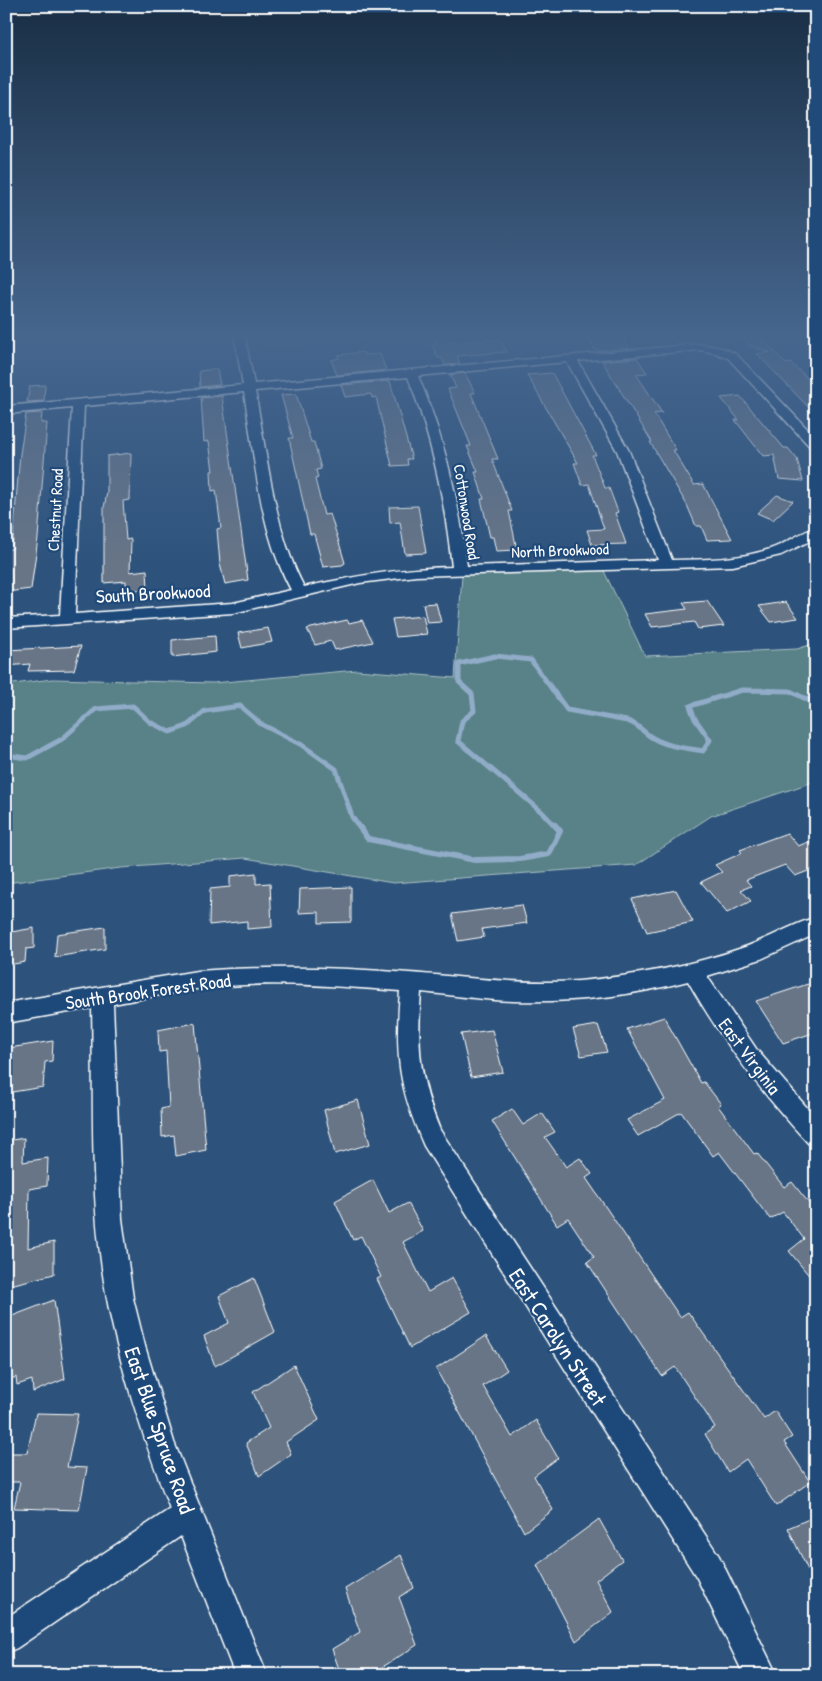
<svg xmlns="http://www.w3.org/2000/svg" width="822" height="1681" font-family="'Patrick Hand',sans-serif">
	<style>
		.built { fill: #3e5d7f }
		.green { fill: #598288; stroke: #acc0c4 }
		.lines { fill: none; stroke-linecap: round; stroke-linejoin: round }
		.stream-far1 { stroke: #91acc8; stroke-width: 5 }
		.stream { stroke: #91acc8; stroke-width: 6 }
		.building { fill: #677586; stroke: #fff }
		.minor-casing { stroke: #fff; stroke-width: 3 }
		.minor { fill: #1f4a7a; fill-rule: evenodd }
		.labels { text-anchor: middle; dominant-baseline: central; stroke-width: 4.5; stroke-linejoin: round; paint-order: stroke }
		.far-street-label { font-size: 16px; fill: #fff; stroke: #1f4a7a }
		.street-label { font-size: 19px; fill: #fff; stroke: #1f4a7a }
		.near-street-label { font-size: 22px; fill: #fff; stroke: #1f4a7a }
	</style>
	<rect width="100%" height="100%" fill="#2d537c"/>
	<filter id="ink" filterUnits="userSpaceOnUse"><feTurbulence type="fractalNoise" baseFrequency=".02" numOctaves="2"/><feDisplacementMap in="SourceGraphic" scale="10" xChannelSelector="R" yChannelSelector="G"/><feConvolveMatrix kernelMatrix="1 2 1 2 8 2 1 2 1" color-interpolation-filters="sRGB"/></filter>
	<g filter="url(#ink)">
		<!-- built -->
		<path class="built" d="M 239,333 L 453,333 L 243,352 Z"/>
		<!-- green -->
		<path class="green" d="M 602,567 L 645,656 L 797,649 L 816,643 L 816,781 L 711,816 L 636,865 L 393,883 L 245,858 L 121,868 L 6,883 L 6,685 L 52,679 L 213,683 L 357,670 L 455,678 L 462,575 Z"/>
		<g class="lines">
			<!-- stream-far1 -->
			<path class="stream-far1" d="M 6,755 L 27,758 L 62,739 L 96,709 L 133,706 L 150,722 L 170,732 L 187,726 L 205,711 L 240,706 L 261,724 L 302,745 L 336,769 L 352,817 L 359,827
				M 556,827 L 543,813 L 458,741 L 462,721 L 474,711 L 472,694 L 459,682 L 459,664 L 495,656 L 531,660 L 567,710 L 627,721 C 639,724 643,733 653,738 C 668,747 686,748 703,751 L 710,740 L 695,719 L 690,706 L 742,690 L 790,691 L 816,704"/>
			<!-- stream -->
			<path class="stream" d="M 358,825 L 368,839 L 475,860 L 520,859 L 549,854 L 560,831 L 555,825"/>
		</g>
		<!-- building -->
		<path class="building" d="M 431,333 L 445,333 L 450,343 L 500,339 L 507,352 L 457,356 L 460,364 L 445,365 L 442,358 L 438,358 L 432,345 L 436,344 Z
			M 584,333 L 619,333 L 630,348 L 596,351 Z
			M 738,333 L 757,333 L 786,364 L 791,363 L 816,386 L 816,415 L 757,354 L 770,352 L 750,346 Z
			M 363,352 L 364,355 L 380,354 L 386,370 L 337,375 L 331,360 L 339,358 L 338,355 Z
			M 637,358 L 647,373 L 636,374 L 662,413 L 654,414 L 676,450 L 673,450 L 694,485 L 703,484 L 732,539 L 707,540 L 701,526 L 696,526 L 687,505 L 650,442 L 652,442 L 602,361 Z
			M 217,369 L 220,385 L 200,387 L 199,371 Z
			M 465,373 L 475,393 L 471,393 L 498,459 L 492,459 L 512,511 L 509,511 L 517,550 L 496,551 L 493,537 L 490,537 L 481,499 L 484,499 L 475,472 L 478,472 L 467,446 L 471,446 L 448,389 L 456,388 L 450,375 Z
			M 552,373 L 596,455 L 592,455 L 605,488 L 609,488 L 618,512 L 615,513 L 626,544 L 592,545 L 587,530 L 604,529 L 589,484 L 582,485 L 574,463 L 578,463 L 527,375 Z
			M 390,381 L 412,459 L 407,459 L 408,465 L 392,466 L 376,397 L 372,398 L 371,394 L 345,397 L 341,385 Z
			M 45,385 L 44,401 L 27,402 L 30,386 Z
			M 296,394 L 311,442 L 314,442 L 321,469 L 316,470 L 318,478 L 315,479 L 324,515 L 330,514 L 338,539 L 345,563 L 342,565 L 323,567 L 314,534 L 310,534 L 289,438 L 293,438 L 281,395 Z
			M 222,396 L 248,580 L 225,584 L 220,564 L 217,529 L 221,528 L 216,490 L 212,491 L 211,471 L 213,471 L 209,441 L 204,442 L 201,398 Z
			M 740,396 L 784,448 L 788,448 L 797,459 L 803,481 L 779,479 L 774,455 L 763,456 L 735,420 L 739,420 L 721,398 Z
			M 42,413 L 41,423 L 47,423 L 38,538 L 31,589 L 6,592 L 6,549 L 12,549 L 20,454 L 26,414 Z
			M 131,453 L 130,500 L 123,501 L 126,540 L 131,539 L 130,572 L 147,570 L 148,589 L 126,591 L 126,581 L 104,583 L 104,508 L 107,492 L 107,456 Z
			M 777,495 L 793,501 L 773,520 L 757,513 Z
			M 418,506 L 426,553 L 405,554 L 400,522 L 390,523 L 389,507 Z
			M 707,601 L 724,626 L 698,629 L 694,622 L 652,627 L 645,614 L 687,609 L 683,603 Z
			M 786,602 L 798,618 L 771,622 L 759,606 Z
			M 436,603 L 441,622 L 427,623 L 423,604 Z
			M 423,616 L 427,634 L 396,637 L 392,619 Z
			M 347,620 L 349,623 L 362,620 L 373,642 L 335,650 L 331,641 L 315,645 L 307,629 Z
			M 268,628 L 272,642 L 242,648 L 238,633 Z
			M 215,636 L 216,652 L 172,657 L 172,640 Z
			M 81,646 L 74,670 L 28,671 L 30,664 L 6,666 L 6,650 Z
			M 787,833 L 798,846 L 816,839 L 816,868 L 795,876 L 785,865 L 746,880 L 751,886 L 741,890 L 751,901 L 727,913 L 701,882 L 722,872 L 715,865 L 742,853 L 740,850 Z
			M 256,873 L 256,884 L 270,883 L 272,927 L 247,929 L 247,921 L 209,925 L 210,889 L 230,887 L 230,876 Z
			M 351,887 L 351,922 L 319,923 L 319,912 L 299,913 L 300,889 Z
			M 676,890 L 693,922 L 647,932 L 632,899 Z
			M 522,905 L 527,923 L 482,929 L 484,937 L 458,941 L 452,914 Z
			M 105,927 L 105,949 L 55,957 L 57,934 Z
			M 34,928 L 34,948 L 26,949 L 25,962 L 8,965 L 6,933 Z
			M 808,984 L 816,995 L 816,1032 L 783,1043 L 756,1001 Z
			M 664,1017 L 701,1083 L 704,1082 L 721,1104 L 718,1106 L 754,1154 L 757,1153 L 784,1187 L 792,1182 L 816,1212 L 816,1284 L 789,1251 L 804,1239 L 783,1212 L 770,1219 L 719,1152 L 713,1156 L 681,1112 L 638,1136 L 627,1120 L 665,1100 L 627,1029 Z
			M 195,1023 L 206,1150 L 176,1156 L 174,1135 L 162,1137 L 161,1109 L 169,1107 L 166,1051 L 159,1052 L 158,1030 Z
			M 598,1025 L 607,1052 L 581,1056 L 573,1029 Z
			M 492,1030 L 503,1072 L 471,1077 L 461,1034 Z
			M 53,1041 L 52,1061 L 45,1062 L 43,1087 L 6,1093 L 9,1048 Z
			M 358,1100 L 370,1144 L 335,1154 L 324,1110 Z
			M 512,1109 L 523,1125 L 542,1113 L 555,1132 L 545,1137 L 566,1167 L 580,1158 L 592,1174 L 586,1178 L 680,1317 L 688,1312 L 764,1419 L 775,1411 L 792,1437 L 784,1442 L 810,1482 L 776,1506 L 746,1459 L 728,1472 L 705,1434 L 715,1427 L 675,1367 L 662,1376 L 587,1262 L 594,1257 L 568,1218 L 557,1225 L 492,1121 Z
			M 24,1138 L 23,1162 L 48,1158 L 47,1186 L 29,1189 L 28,1248 L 54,1242 L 54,1274 L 6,1286 L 6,1141 Z
			M 373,1180 L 389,1213 L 408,1203 L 423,1231 L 403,1242 L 428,1292 L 452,1278 L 471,1312 L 410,1348 L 377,1279 L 381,1277 L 361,1236 L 353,1240 L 335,1201 Z
			M 254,1278 L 275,1332 L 215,1366 L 204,1336 L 229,1323 L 219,1296 Z
			M 54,1300 L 65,1379 L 33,1392 L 32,1380 L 17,1385 L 16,1377 L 6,1381 L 6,1353 L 10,1351 L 7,1318 Z
			M 486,1336 L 507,1370 L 483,1386 L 512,1437 L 536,1420 L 558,1458 L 534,1476 L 553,1510 L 524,1532 L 436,1369 Z
			M 294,1365 L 319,1420 L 286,1442 L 291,1454 L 259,1476 L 246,1443 L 269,1428 L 253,1392 Z
			M 36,1413 L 78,1414 L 67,1467 L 87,1468 L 79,1510 L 14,1508 L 20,1482 L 6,1482 L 11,1453 L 27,1453 Z
			M 816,1516 L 816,1587 L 788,1528 Z
			M 599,1519 L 622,1560 L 596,1580 L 613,1612 L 576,1641 L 537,1565 Z
			M 401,1555 L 414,1588 L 399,1597 L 417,1645 L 370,1675 L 341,1675 L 332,1649 L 360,1632 L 345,1589 Z"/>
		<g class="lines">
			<defs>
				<path id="minor" d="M 234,333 L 244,333 L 254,384 L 700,344 L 722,348 L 736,354 L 816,438 L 816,450 L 812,449 L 728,358 L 715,353 L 700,350 L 578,361 L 629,451 L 672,560 C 705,559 738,560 770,549 C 786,544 800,532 816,528 L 816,538 L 781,555 L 733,566 L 416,576 L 360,583 L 233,613 L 6,628 L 6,618 L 60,615 L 72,408 L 6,414 L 6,406 L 243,385 ZM 567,362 L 617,451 L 658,560 L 467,566 C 459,500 444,437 418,376 ZM 408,377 C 432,438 445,501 452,567 C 402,568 354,576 304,587 C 274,531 267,454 255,391 ZM 244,392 C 255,458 259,530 291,590 L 233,603 L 75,614 L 84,406 Z
					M 816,917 L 816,934 L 761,959 L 707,976 L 757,1050 L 816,1118 L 816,1146 L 808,1143 C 762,1093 721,1040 688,981 C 631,996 571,1003 513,1001 C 482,1000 452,995 421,992 C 417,1047 419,1079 440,1130 L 719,1556 L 777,1675 L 744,1675 L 697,1578 L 424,1146 C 398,1086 395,1056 400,991 C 333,986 263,980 196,989 C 168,993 141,999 113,1004 L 122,1219 L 133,1298 L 145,1346 L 174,1442 L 267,1675 L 235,1675 L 181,1536 L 17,1648 L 6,1653 L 6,1618 L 170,1509 C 140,1429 112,1346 101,1261 C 90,1180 94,1090 92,1008 L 6,1023 L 6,1003 L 197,971 C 268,966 338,967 409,973 C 466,977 522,985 579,981 C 634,976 690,966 742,948 C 768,939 791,925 816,917 Z"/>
			</defs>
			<!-- minor casing -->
			<use href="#minor" class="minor-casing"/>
			<!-- minor -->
			<use href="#minor" class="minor"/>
		</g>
	</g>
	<!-- sky -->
	<linearGradient id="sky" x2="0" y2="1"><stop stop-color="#192e44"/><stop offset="0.59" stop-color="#46668e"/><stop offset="1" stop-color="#46668e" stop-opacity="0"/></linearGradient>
	<rect width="822" height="568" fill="url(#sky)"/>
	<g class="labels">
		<!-- far-street labels -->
		<g class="far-street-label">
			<text transform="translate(55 510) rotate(-87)">Chestnut Road</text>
			<text transform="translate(467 512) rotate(81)">Cottonwood Road</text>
			<text transform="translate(560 550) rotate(-2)">North Brookwood</text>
		</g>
		<!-- street labels -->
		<g class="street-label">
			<text transform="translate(153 593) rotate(-3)">South Brookwood</text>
			<text transform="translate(148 991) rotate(-8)">South Brook Forest Road</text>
			<text transform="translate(750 1056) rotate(53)">East Virginia</text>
		</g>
		<!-- near-street labels -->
		<g class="near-street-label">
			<text transform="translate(558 1337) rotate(57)">East Carolyn Street</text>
			<text transform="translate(160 1430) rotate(71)">East Blue Spruce Road</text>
		</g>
	</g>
	<!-- margin -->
	<rect width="822" height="1681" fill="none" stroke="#1f4a7a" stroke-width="25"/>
	<rect x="12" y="12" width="797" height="1656" fill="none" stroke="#fff" stroke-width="2" filter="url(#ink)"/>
</svg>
